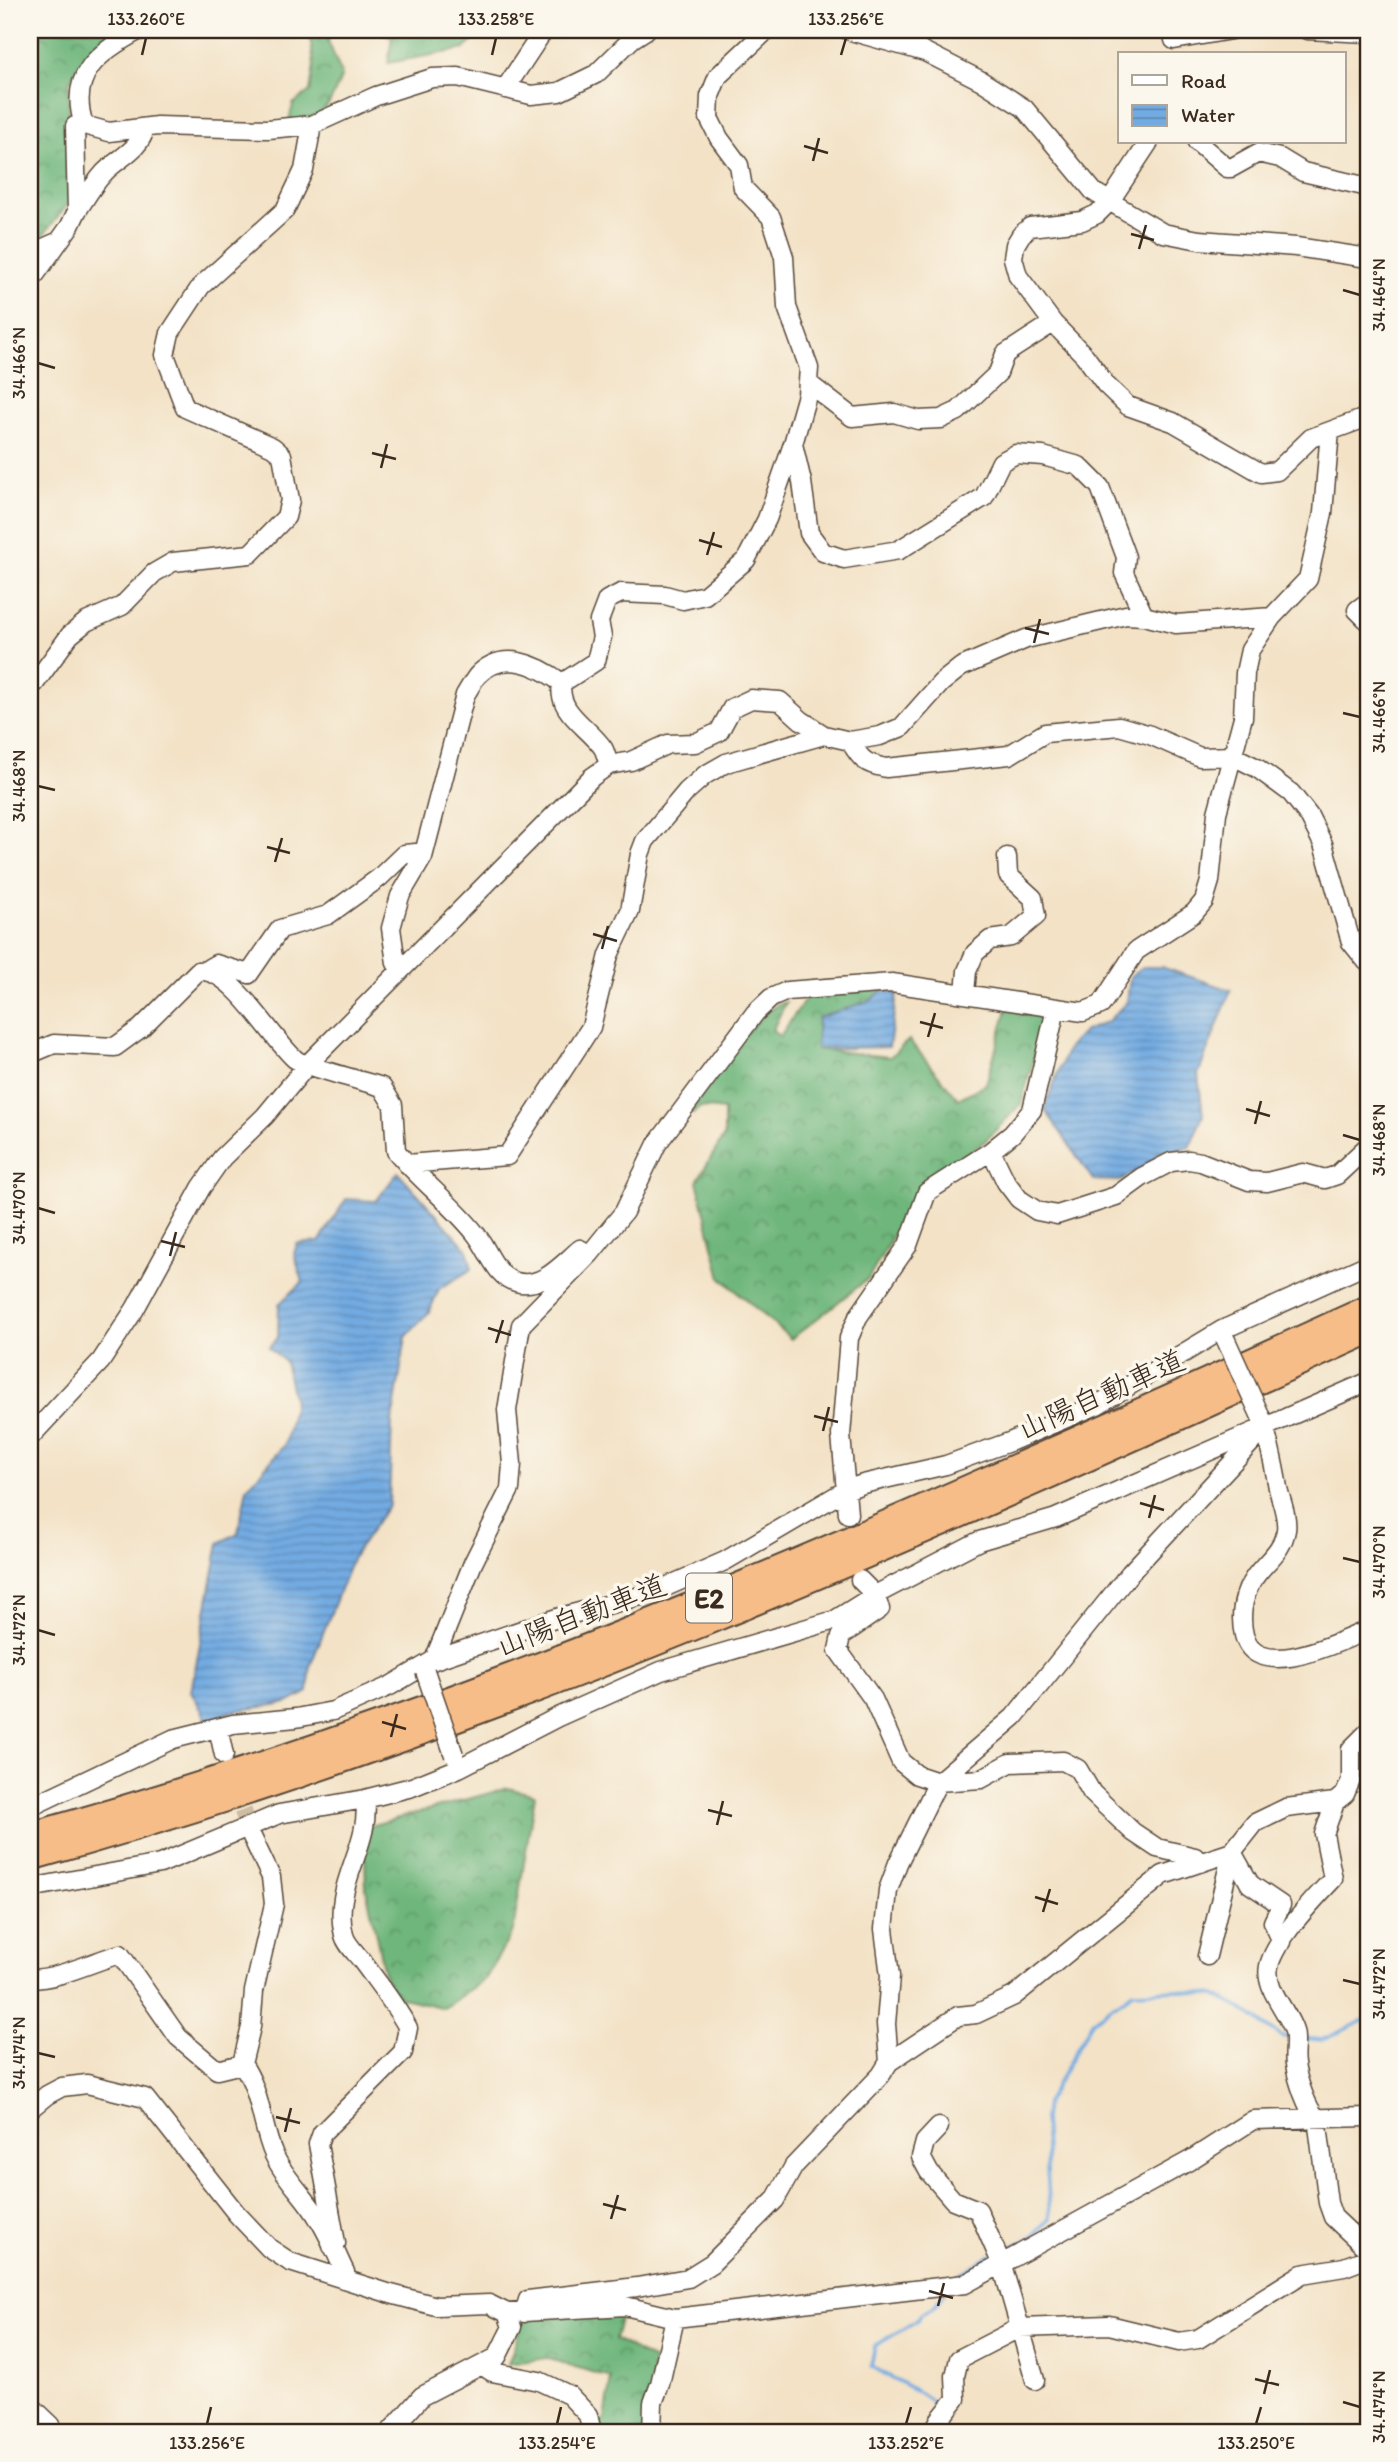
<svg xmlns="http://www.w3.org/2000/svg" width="1398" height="2462" font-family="Itim,'Klee One',sans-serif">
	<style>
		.forest { fill: url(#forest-crowns); stroke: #54704c; stroke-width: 2 }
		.water { fill: url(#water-rules); stroke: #566a80; stroke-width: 2 }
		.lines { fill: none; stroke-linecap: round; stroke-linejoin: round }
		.stream { stroke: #72abe2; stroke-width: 3.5 }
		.minor-tunnel { stroke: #cebda4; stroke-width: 18; stroke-dasharray: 18 9; stroke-linecap: butt }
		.minor-casing { stroke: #574637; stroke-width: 21 }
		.highway-casing { stroke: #574637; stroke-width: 28 }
		.minor { stroke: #fff; stroke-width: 18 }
		.highway { stroke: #f7bd88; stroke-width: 24 }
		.minor-bridge-casing { stroke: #574637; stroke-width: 21; stroke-linecap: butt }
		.minor-bridge { stroke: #fff; stroke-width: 18 }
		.ticks { fill: none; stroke: #3b2a1e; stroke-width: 2.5 }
		.labels { text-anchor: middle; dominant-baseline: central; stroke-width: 7; stroke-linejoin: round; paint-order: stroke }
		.shield { fill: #fbf7ec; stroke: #75685c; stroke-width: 2 }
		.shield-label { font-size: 28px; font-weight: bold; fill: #3b2a1e }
		.street-label { font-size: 30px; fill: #3b2a1e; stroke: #fbf7ec }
		.neatline { fill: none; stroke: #3b2a1e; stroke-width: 2.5 }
		.ticks-label { font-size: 18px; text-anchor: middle; fill: #3b2a1e }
	</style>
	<defs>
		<pattern id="forest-crowns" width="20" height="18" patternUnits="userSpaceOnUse" patternTransform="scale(1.75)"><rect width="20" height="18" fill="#6eb67b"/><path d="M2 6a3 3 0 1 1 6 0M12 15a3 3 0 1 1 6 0" fill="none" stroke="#5c9464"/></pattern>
		<pattern id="water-rules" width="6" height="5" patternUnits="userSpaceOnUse" patternTransform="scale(1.75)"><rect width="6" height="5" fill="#72abe2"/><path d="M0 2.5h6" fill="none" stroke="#5f8bb7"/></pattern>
	</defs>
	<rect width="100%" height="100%" fill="#fbf7ec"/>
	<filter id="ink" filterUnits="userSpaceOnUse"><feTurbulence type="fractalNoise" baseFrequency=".0143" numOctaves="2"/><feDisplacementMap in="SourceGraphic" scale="14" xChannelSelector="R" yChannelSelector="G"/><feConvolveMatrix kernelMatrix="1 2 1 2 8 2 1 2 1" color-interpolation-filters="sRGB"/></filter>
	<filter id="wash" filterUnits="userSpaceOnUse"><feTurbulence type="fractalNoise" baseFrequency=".00686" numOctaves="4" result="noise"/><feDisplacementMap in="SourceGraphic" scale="28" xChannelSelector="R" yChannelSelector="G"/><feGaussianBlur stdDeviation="1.57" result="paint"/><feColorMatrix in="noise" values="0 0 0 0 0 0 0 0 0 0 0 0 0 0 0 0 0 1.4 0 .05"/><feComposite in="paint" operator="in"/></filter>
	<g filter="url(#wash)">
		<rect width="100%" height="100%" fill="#f3e2c6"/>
		<!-- forest -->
		<path class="forest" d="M 30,30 L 124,30 L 84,57 L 69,82 L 68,204 L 41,238 L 30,242 Z
			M 309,30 L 331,30 L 328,41 L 342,75 C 329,106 326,120 289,121 L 293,104 L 310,91 L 314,65 Z
			M 371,30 L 482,30 L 465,49 L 388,63 L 392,36 Z
			M 885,988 L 871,1000 L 818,1018 L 816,1049 L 890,1057 L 909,1040 L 958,1099 L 986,1084 L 1007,1009 L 1046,1014 L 1021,1104 L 985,1141 L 921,1186 L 869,1278 L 791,1339 L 721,1278 L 697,1181 L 724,1136 L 724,1110 L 700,1107 L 693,1114 L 691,1111 C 710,1084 755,1007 786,1002 L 772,1031 L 780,1036 L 809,994 Z
			M 508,1788 L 535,1795 L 513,1931 L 486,1978 L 444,2008 L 399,1997 L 385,1978 L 366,1888 L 365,1856 L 369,1826 Z
			M 621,2315 L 615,2339 L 653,2360 L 647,2432 L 585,2432 L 605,2420 L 611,2378 L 546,2358 L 508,2364 L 524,2317 Z"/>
		<!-- water -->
		<path class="water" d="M 1142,967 L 1161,967 L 1231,990 L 1198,1075 L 1203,1115 L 1190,1147 L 1157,1153 L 1154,1160 L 1120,1181 L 1093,1180 L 1044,1108 L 1068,1048 L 1083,1032 L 1108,1021 L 1127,1002 L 1130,977 Z
			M 885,988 L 897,994 L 889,1047 L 816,1049 L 818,1018 L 871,1000 Z
			M 398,1172 L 467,1249 L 472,1269 L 439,1289 L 429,1312 L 406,1337 L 392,1422 L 389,1504 L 353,1557 L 311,1664 L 308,1692 L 288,1703 L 233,1711 L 208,1722 L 191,1691 L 219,1543 L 238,1533 L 247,1488 L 285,1444 L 294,1402 L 285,1362 L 269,1347 L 278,1337 L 279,1304 L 303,1282 L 294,1254 L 297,1244 L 319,1242 L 346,1199 L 376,1201 Z"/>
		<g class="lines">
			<!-- stream -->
			<path class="stream" d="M 1302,2038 L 1322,2040 L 1368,2019
				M 1001,2251 L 1033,2237 L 1050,2218 L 1044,2118 L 1046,2103 L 1093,2020 L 1133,1992 L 1177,1990 L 1215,1995 L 1242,2009 L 1282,2037 L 1290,2037
				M 953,2279 L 991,2255
				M 941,2410 C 925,2393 893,2379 871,2366 L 875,2346 L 916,2321 L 921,2314 L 934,2307 L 943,2294"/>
		</g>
	</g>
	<g filter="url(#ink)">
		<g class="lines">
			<!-- minor-tunnel -->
			<path class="minor-tunnel" d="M 234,1785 L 252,1837"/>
			<defs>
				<path id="minor" d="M 140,30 C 100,51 67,74 84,125 L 109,132 L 157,126 L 268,129 L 312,125 L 376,96 L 432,78 L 458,77 L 531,95 L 559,92 L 596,74 L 632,39 L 646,30
					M 767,30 L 718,76 L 710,96 L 709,118 L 719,138 L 739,165 L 743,188 L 771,217 L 784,257 L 787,307 L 809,368 L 807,395 L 793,444 L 802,482 L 809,533 L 823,552 L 844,559 L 899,550 L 984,497 L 1001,462 L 1016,454 L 1043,456 L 1079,466 L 1100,487 L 1126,557 L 1124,573 L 1144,616
					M 847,30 L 925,52 L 980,80 L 1024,108 L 1094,192 L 1163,233 L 1199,240 L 1296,247 L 1368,258
					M 1307,30 L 1368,33
					M 1174,40 L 1231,30
					M 505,89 L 544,30
					M 1149,142 L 1110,201 L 1097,214 L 1082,221 L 1030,227 L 1021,235 L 1015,245 L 1013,258 L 1018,276 L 1053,323 L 1085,356 L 1106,385 L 1128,406 L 1173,422 L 1261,473 L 1277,471 L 1311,438 L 1330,431
					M 1197,142 L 1227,168 L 1231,168 L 1258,153 L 1280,158 L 1303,172 L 1368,187
					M 77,211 C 85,199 93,185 103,174 C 116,159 141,150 145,128
					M 30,254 L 57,242
					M 30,282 L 70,226 L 77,211 L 75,126 L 84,125
					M 808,383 L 852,417 L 894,413 L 918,420 L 941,419 L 958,411 L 998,373 L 1005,354 L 1053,323
					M 1368,602 L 1357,610 L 1368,621
					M 562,683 L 596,661 L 602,637 L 599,621 L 607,600 L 621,593 L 665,595 L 683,600 L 705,595 L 746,560 L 767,519 L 793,444
					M 30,686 L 35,683 L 70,635 L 86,622 L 122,606 L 154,573 L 173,562 L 250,554 L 286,517 L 290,500 L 282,455 L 273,447 L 185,408 L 165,355 L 170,333 L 201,286 L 285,210 L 304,170 L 312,125
					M 850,741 C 861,760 865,764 886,768 L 1009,755 L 1045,733 L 1119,726 L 1150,735 L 1200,757 L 1233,756 L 1257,768 L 1291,793 L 1309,816 L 1323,844 L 1351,942 L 1367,962
					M 209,968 L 216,964 L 249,974 L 280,929 L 328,915 L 379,878 L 404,854 L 416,853 L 423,857
					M 401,970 L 396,963 L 391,928 L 400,896 L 423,857 L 465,695 C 469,689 473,681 477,676 C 503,648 538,665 562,683 C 556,712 589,727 603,748 C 606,753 607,760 609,765
					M 965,993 L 967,971 L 975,953 L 990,940 L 1011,937 L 1036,916 L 1033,898 L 1008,875 L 1007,857
					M 30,1054 L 54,1044 L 115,1047 L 141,1028 L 198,971 C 232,967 270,1037 295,1059 C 301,1065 369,1083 382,1087 L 393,1105 L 396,1151 C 420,1180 452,1204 475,1233 C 488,1248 495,1277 516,1282 C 542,1289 562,1264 580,1249 L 587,1253
					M 991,1151 L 1006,1182 L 1019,1199 L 1037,1211 L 1057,1215 L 1116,1196 L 1142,1177 L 1171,1162 L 1189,1160 L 1201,1162 L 1249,1181 L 1267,1182 L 1303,1173 L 1325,1179 L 1337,1175 L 1368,1146
					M 407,1164 L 507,1156 L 591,1027 L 609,955 L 630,911 L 640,854 L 645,841 L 687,791 L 705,775 L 726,763 L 824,735
					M 1262,1420 C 1270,1443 1274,1465 1278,1488 C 1281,1501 1288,1517 1286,1530 C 1282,1554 1261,1564 1251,1583 C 1242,1599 1240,1619 1244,1635 C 1256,1684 1341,1641 1368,1630
					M 30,1437 L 101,1361 L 135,1309 L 201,1188 L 222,1158 L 265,1116 L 308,1064 L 592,777 L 609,765 L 631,761 L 668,744 L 695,743 L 719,732 L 732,708 L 751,699 L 780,701 L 801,720 L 824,735 L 850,741 L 880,736 L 902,727 L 941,683 L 961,667 L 1026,639 L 1126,615 L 1144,616 L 1176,624 L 1272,617
					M 848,1514 L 841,1435 L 849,1338 L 858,1317 L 908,1245 L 927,1192 L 991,1151 L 1012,1134 L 1032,1110 L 1056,1009
					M 860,1580 L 875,1595 L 880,1609 L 841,1636 L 838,1650 L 873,1699 L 901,1762 L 917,1775 L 938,1782 L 981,1779 L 1010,1763 L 1063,1761 L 1078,1769 L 1092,1793 L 1133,1832 L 1157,1848 L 1195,1857 L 1200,1863
					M 434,1660 L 473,1563 L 510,1489 L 512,1464 L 507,1410 L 521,1325 L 590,1254 L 624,1212 L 657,1144 L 755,1013 L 771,998 L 787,991 L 892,983 L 1083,1012 L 1101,1005 L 1136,951 L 1194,913 L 1204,901 L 1210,881 L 1217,813 L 1243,717 L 1245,673 L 1250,650 L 1272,617 L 1308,579 L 1323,513 L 1330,431 L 1368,417
					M 218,1728 L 224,1755
					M 1335,1802 L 1324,1834 L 1333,1879 C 1314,1899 1275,1940 1269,1966 C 1264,1989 1288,2011 1294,2031 C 1297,2041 1293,2053 1295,2064 C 1297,2078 1307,2110 1317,2118 L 1328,2203 L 1333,2217 L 1368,2250
					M 30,1807 L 173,1739 L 233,1724 L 296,1718 L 333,1711 L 390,1686 L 434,1660 L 557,1618 L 652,1593 L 725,1561 L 846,1490 L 863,1484 L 946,1465 L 1012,1441 L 1097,1405 L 1222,1330 L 1368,1264
					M 252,1837 L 271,1877 L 274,1904 L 254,1991 L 251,2027 L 242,2064 C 261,2090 261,2126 274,2155 C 285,2179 305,2196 318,2218 C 329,2234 336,2254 345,2272 L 343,2279
					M 30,1888 L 160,1864 L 279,1814 L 365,1799 L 412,1787 L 459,1768 L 558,1717 L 661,1671 L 835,1620 L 875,1595 L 979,1541 L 1056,1518 L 1368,1382
					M 1207,1956 L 1232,1852 L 1250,1884 L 1281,1905 L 1273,1922 L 1282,1942
					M 30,1979 C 59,1979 91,1962 120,1954 L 178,2037 L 217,2070 L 242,2064
					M 889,2062 L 958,2016 L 976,2014 L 1014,1996 L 1163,1875 L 1232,1852 L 1255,1823 L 1286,1808 L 1335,1802 L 1345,1794 L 1351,1780 L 1351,1749 L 1368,1732
					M 30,2109 L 47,2095 L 62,2087 L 87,2084 L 145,2098 L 236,2213 L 269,2248 L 290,2262 L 391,2294 L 436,2306 L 489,2304 L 507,2313 L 512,2327 L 497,2357 L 422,2396 L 390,2432
					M 939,2127 L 925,2142 L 921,2157 L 929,2172 L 953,2200 L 978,2210 L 1002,2265 L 1035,2380
					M 332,2246 L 336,2243 L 318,2144 L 322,2133 L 403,2052 L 408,2028 C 395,2004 378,1983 362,1961 C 356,1953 346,1944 344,1935 C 331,1886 372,1845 365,1799
					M 507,2313 L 625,2306 L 675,2318 L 965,2284 L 1189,2161 L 1253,2120 L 1368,2117
					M 524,2313 L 528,2300 L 637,2287 L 688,2278 L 712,2263 L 775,2200 L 794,2166 L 881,2075 L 889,2062 L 886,2024 L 890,1976 L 884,1929 L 888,1890 L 898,1863 L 938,1782 L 1014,1717 L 1130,1573 L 1260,1433
					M 483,2366 L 492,2372 L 539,2381 L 569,2395 L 588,2415 L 592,2432
					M 30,2405 L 51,2425 L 53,2432
					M 652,2432 L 653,2403 L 660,2384 L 675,2318
					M 933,2432 L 940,2419 L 956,2399 L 955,2376 L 959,2359 L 1019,2328 L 1109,2325 L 1179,2342 L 1198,2339 L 1302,2274 L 1344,2267 L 1368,2258"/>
				<path id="highway" d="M 30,1835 C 494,1707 931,1506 1368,1308
					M 30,1858 C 493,1730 932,1530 1368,1332"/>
			</defs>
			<!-- minor casing -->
			<use href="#minor" class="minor-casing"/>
			<!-- highway casing -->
			<use href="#highway" class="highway-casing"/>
			<!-- minor -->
			<use href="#minor" class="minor"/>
			<!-- highway -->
			<use href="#highway" class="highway"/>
			<defs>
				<path id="minor-bridge" d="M 1225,1338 L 1261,1417
					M 425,1671 L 454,1755"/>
			</defs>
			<!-- minor-bridge casing -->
			<use href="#minor-bridge" class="minor-bridge-casing"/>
			<!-- minor-bridge -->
			<use href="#minor-bridge" class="minor-bridge"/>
		</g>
	</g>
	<!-- ticks -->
	<path class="ticks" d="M 142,55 L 146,38M 492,55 L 496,38M 841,55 L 846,38M 804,146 L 828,153M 813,161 L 819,138M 1131,234 L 1154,240M 1139,249 L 1146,225M 1343,290 L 1360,295M 38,363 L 55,368M 372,453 L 396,459M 381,468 L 387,444M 699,540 L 722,547M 707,555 L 714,532M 1025,628 L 1049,634M 1034,643 L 1040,619M 1343,713 L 1360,717M 38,786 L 55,790M 267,847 L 290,853M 275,862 L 282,838M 593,934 L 617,941M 602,949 L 608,926M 920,1022 L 943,1028M 928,1037 L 935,1013M 1246,1109 L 1270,1116M 1255,1124 L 1261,1101M 1343,1135 L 1360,1140M 38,1208 L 55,1213M 161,1241 L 185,1247M 170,1256 L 176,1232M 488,1328 L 511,1335M 496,1343 L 503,1320M 814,1416 L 838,1422M 823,1431 L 829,1407M 1140,1503 L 1164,1510M 1149,1518 L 1155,1495M 1343,1558 L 1360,1562M 38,1630 L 55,1635M 382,1722 L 406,1729M 391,1737 L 397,1714M 708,1810 L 732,1816M 717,1825 L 723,1801M 1035,1897 L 1058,1904M 1043,1912 L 1050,1889M 1343,1980 L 1360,1984M 38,2053 L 55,2057M 276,2117 L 300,2123M 285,2132 L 291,2108M 603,2204 L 626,2210M 611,2219 L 618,2195M 929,2291 L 953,2298M 938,2306 L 944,2283M 1255,2379 L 1279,2385M 1264,2394 L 1270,2370M 1343,2402 L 1360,2407M 207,2424 L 211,2407M 557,2424 L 561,2407M 906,2424 L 911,2407M 1256,2424 L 1261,2407"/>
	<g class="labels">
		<!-- shield labels -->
		<rect class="shield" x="686" y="1573.5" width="46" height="49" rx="5"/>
		<g class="shield-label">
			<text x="709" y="1598">E2</text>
		</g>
		<!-- street labels -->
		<g class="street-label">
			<text transform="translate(1101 1394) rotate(-24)">山陽自動車道</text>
			<text transform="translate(581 1615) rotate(-21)">山陽自動車道</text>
		</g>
	</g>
	<!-- margin -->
	<rect width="1398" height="2462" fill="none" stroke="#fbf7ec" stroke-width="77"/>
	<!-- legend -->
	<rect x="1118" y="52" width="228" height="91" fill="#fbf7ec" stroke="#aea59a" stroke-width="2"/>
	<rect x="1132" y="75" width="35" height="10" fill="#ffffff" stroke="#aea59a" stroke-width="2"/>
	<text x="1181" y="88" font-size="21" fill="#3b2a1e">Road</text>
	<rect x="1132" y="105" width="35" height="21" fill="url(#water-rules)" stroke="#aea59a" stroke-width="2"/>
	<text x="1181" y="122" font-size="21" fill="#3b2a1e">Water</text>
	<rect x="38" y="38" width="1322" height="2386" class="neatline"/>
	<g class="ticks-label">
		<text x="146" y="25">133.260°E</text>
		<text x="496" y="25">133.258°E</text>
		<text x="846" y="25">133.256°E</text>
		<text transform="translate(1379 295) rotate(-90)" y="6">34.464°N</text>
		<text transform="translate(19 363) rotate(-90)" y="6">34.466°N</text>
		<text transform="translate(1379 717) rotate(-90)" y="6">34.466°N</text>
		<text transform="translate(19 786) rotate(-90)" y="6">34.468°N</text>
		<text transform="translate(1379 1140) rotate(-90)" y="6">34.468°N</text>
		<text transform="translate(19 1208) rotate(-90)" y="6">34.470°N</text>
		<text transform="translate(1379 1562) rotate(-90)" y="6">34.470°N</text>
		<text transform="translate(19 1630) rotate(-90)" y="6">34.472°N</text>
		<text transform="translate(1379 1984) rotate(-90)" y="6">34.472°N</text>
		<text transform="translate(19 2053) rotate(-90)" y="6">34.474°N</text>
		<text transform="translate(1379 2407) rotate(-90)" y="6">34.474°N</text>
		<text x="207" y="2449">133.256°E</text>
		<text x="557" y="2449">133.254°E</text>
		<text x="906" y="2449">133.252°E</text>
		<text x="1256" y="2449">133.250°E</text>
	</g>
</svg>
